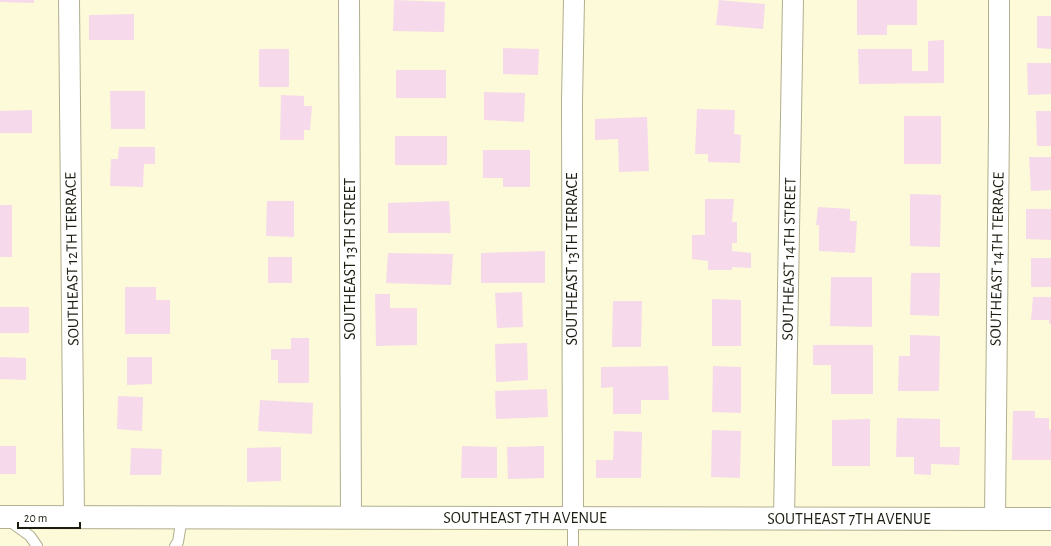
<svg xmlns="http://www.w3.org/2000/svg" width="1051" height="546" font-family="'Alegreya Sans',sans-serif">
	<style>
		.building { fill: #f6d9eb }
		.lines { fill: none; stroke-linecap: round; stroke-linejoin: round }
		.service-casing { stroke: #b1af8f; stroke-width: 12 }
		.minor-casing { stroke: #b1af8f; stroke-width: 22 }
		.tertiary-casing { stroke: #b1af8f; stroke-width: 24 }
		.service { stroke: #fff; stroke-width: 10 }
		.minor { stroke: #fff; stroke-width: 20 }
		.tertiary { stroke: #fff; stroke-width: 22 }
		.labels { text-anchor: middle; dominant-baseline: central; stroke-width: 3; stroke-linejoin: round; paint-order: stroke }
		.street-label { font-size: 16px; fill: #1d1c10; stroke: #fff }
	</style>
	<rect width="100%" height="100%" fill="#fcfad8"/>
	<!-- building -->
	<path class="building" d="M 0,0 L 34,0 L 34,3 L 0,2 Z
		M 394,0 L 445,2 L 444,32 L 393,31 Z
		M 719,0 L 765,4 L 763,29 L 716,25 Z
		M 857,0 L 917,0 L 917,25 L 887,25 L 887,35 L 857,35 Z
		M 134,14 L 134,40 L 89,40 L 89,15 Z
		M 1037,16 L 1051,16 L 1051,49 L 1037,48 Z
		M 944,40 L 944,83 L 859,84 L 858,49 L 912,49 L 912,71 L 928,71 L 928,41 Z
		M 503,48 L 539,49 L 538,75 L 503,74 Z
		M 259,49 L 289,49 L 289,87 L 259,87 Z
		M 1027,63 L 1051,63 L 1051,94 L 1028,95 Z
		M 396,70 L 446,70 L 446,98 L 396,98 Z
		M 110,91 L 145,91 L 145,129 L 111,129 Z
		M 484,92 L 525,93 L 524,122 L 484,120 Z
		M 281,95 L 304,96 L 304,106 L 312,106 L 310,130 L 304,130 L 304,140 L 280,140 Z
		M 697,109 L 735,110 L 734,134 L 741,135 L 740,163 L 708,162 L 708,154 L 695,154 Z
		M 32,110 L 32,133 L 0,133 L 0,111 Z
		M 1036,111 L 1051,111 L 1051,146 L 1037,146 Z
		M 904,116 L 941,116 L 941,164 L 904,164 Z
		M 647,117 L 649,171 L 619,172 L 618,139 L 595,140 L 595,119 Z
		M 395,136 L 447,136 L 447,165 L 395,165 Z
		M 119,147 L 155,147 L 155,164 L 144,164 L 143,187 L 110,186 L 111,159 L 118,159 Z
		M 483,150 L 530,150 L 530,187 L 503,187 L 503,178 L 483,178 Z
		M 1029,157 L 1051,157 L 1051,190 L 1031,191 Z
		M 910,194 L 941,195 L 940,247 L 910,246 Z
		M 705,199 L 734,199 L 732,222 L 737,222 L 737,243 L 732,243 L 732,251 L 751,253 L 751,268 L 732,267 L 732,270 L 708,270 L 708,261 L 692,259 L 692,235 L 705,235 Z
		M 267,201 L 294,201 L 294,237 L 266,236 Z
		M 449,201 L 451,233 L 388,233 L 388,203 Z
		M 0,205 L 12,205 L 12,257 L 0,257 Z
		M 818,207 L 850,209 L 850,221 L 857,221 L 855,253 L 819,251 L 819,225 L 816,225 Z
		M 1026,209 L 1051,209 L 1051,240 L 1026,239 Z
		M 545,251 L 545,283 L 481,283 L 481,253 Z
		M 388,253 L 453,254 L 451,285 L 386,283 Z
		M 268,257 L 292,257 L 292,283 L 268,283 Z
		M 1031,258 L 1051,258 L 1051,287 L 1031,287 Z
		M 911,273 L 940,273 L 939,316 L 910,315 Z
		M 831,277 L 872,277 L 872,327 L 830,326 Z
		M 125,287 L 156,287 L 156,300 L 170,300 L 170,334 L 125,334 Z
		M 522,292 L 523,327 L 497,328 L 495,293 Z
		M 375,294 L 390,294 L 390,308 L 417,308 L 417,345 L 376,346 Z
		M 1033,297 L 1051,297 L 1051,324 L 1049,323 L 1049,320 L 1031,320 Z
		M 712,299 L 741,300 L 741,346 L 712,346 Z
		M 613,301 L 642,301 L 641,347 L 612,347 Z
		M 0,307 L 29,307 L 29,333 L 0,333 Z
		M 910,335 L 940,336 L 939,391 L 898,391 L 899,356 L 910,356 Z
		M 291,338 L 309,338 L 309,383 L 278,383 L 278,360 L 271,360 L 271,349 L 291,349 Z
		M 527,343 L 528,380 L 496,382 L 495,344 Z
		M 813,345 L 873,345 L 873,394 L 831,394 L 831,365 L 813,365 Z
		M 0,357 L 26,358 L 26,380 L 0,379 Z
		M 127,357 L 152,357 L 152,384 L 127,385 Z
		M 668,366 L 669,400 L 641,400 L 641,414 L 613,414 L 613,387 L 601,388 L 601,367 Z
		M 713,366 L 741,367 L 741,413 L 712,412 Z
		M 547,389 L 548,417 L 496,419 L 495,391 Z
		M 118,396 L 143,397 L 142,431 L 117,429 Z
		M 260,400 L 313,403 L 312,434 L 258,431 Z
		M 1013,411 L 1035,411 L 1035,418 L 1049,418 L 1049,429 L 1051,430 L 1051,460 L 1012,460 Z
		M 897,418 L 940,419 L 940,447 L 960,447 L 959,465 L 931,464 L 931,475 L 914,474 L 914,457 L 896,457 Z
		M 870,419 L 870,466 L 832,466 L 832,420 Z
		M 712,430 L 741,431 L 740,478 L 711,477 Z
		M 614,431 L 642,432 L 641,478 L 596,478 L 596,460 L 613,460 Z
		M 0,446 L 16,446 L 16,474 L 0,474 Z
		M 462,446 L 497,447 L 497,478 L 461,478 Z
		M 544,446 L 544,478 L 508,479 L 507,447 Z
		M 281,447 L 281,481 L 247,482 L 247,448 Z
		M 131,448 L 162,449 L 161,475 L 130,475 Z"/>
	<g class="lines">
		<defs>
			<path id="service" d="M 8,520 L 30,536 L 37,546
				M 175,546 L 178,542 L 182,517
				M 573,546 L 573,518"/>
			<path id="minor" d="M 69,0 L 74,517
				M 349,0 L 351,518
				M 573,518 L 572,101 L 574,0
				M 784,518 L 793,0
				M 995,519 L 999,125 L 999,0"/>
			<path id="tertiary" d="M 0,517 L 1051,519"/>
		</defs>
		<!-- service casing -->
		<use href="#service" class="service-casing"/>
		<!-- minor casing -->
		<use href="#minor" class="minor-casing"/>
		<!-- tertiary casing -->
		<use href="#tertiary" class="tertiary-casing"/>
		<!-- service -->
		<use href="#service" class="service"/>
		<!-- minor -->
		<use href="#minor" class="minor"/>
		<!-- tertiary -->
		<use href="#tertiary" class="tertiary"/>
	</g>
	<g class="labels">
		<!-- street labels -->
		<g class="street-label">
			<text transform="translate(72 259) rotate(-91)">SOUTHEAST 12TH TERRACE</text>
			<text transform="translate(350 259) rotate(-90)">SOUTHEAST 13TH STREET</text>
			<text transform="translate(572 259) rotate(-90)">SOUTHEAST 13TH TERRACE</text>
			<text transform="translate(789 259) rotate(-89)">SOUTHEAST 14TH STREET</text>
			<text transform="translate(997 259) rotate(-89)">SOUTHEAST 14TH TERRACE</text>
			<text x="525" y="518">SOUTHEAST 7TH AVENUE</text>
			<text x="849" y="519">SOUTHEAST 7TH AVENUE</text>
		</g>
	</g>
	<!-- scale -->
	<path d="M18 522v6h62v-6" fill="none" stroke="#1d1c10" stroke-width="2"/>
	<text x="24" y="522" font-size="12" fill="#1d1c10" stroke="#ffffff" stroke-width="3" paint-order="stroke">20 m</text>
</svg>
